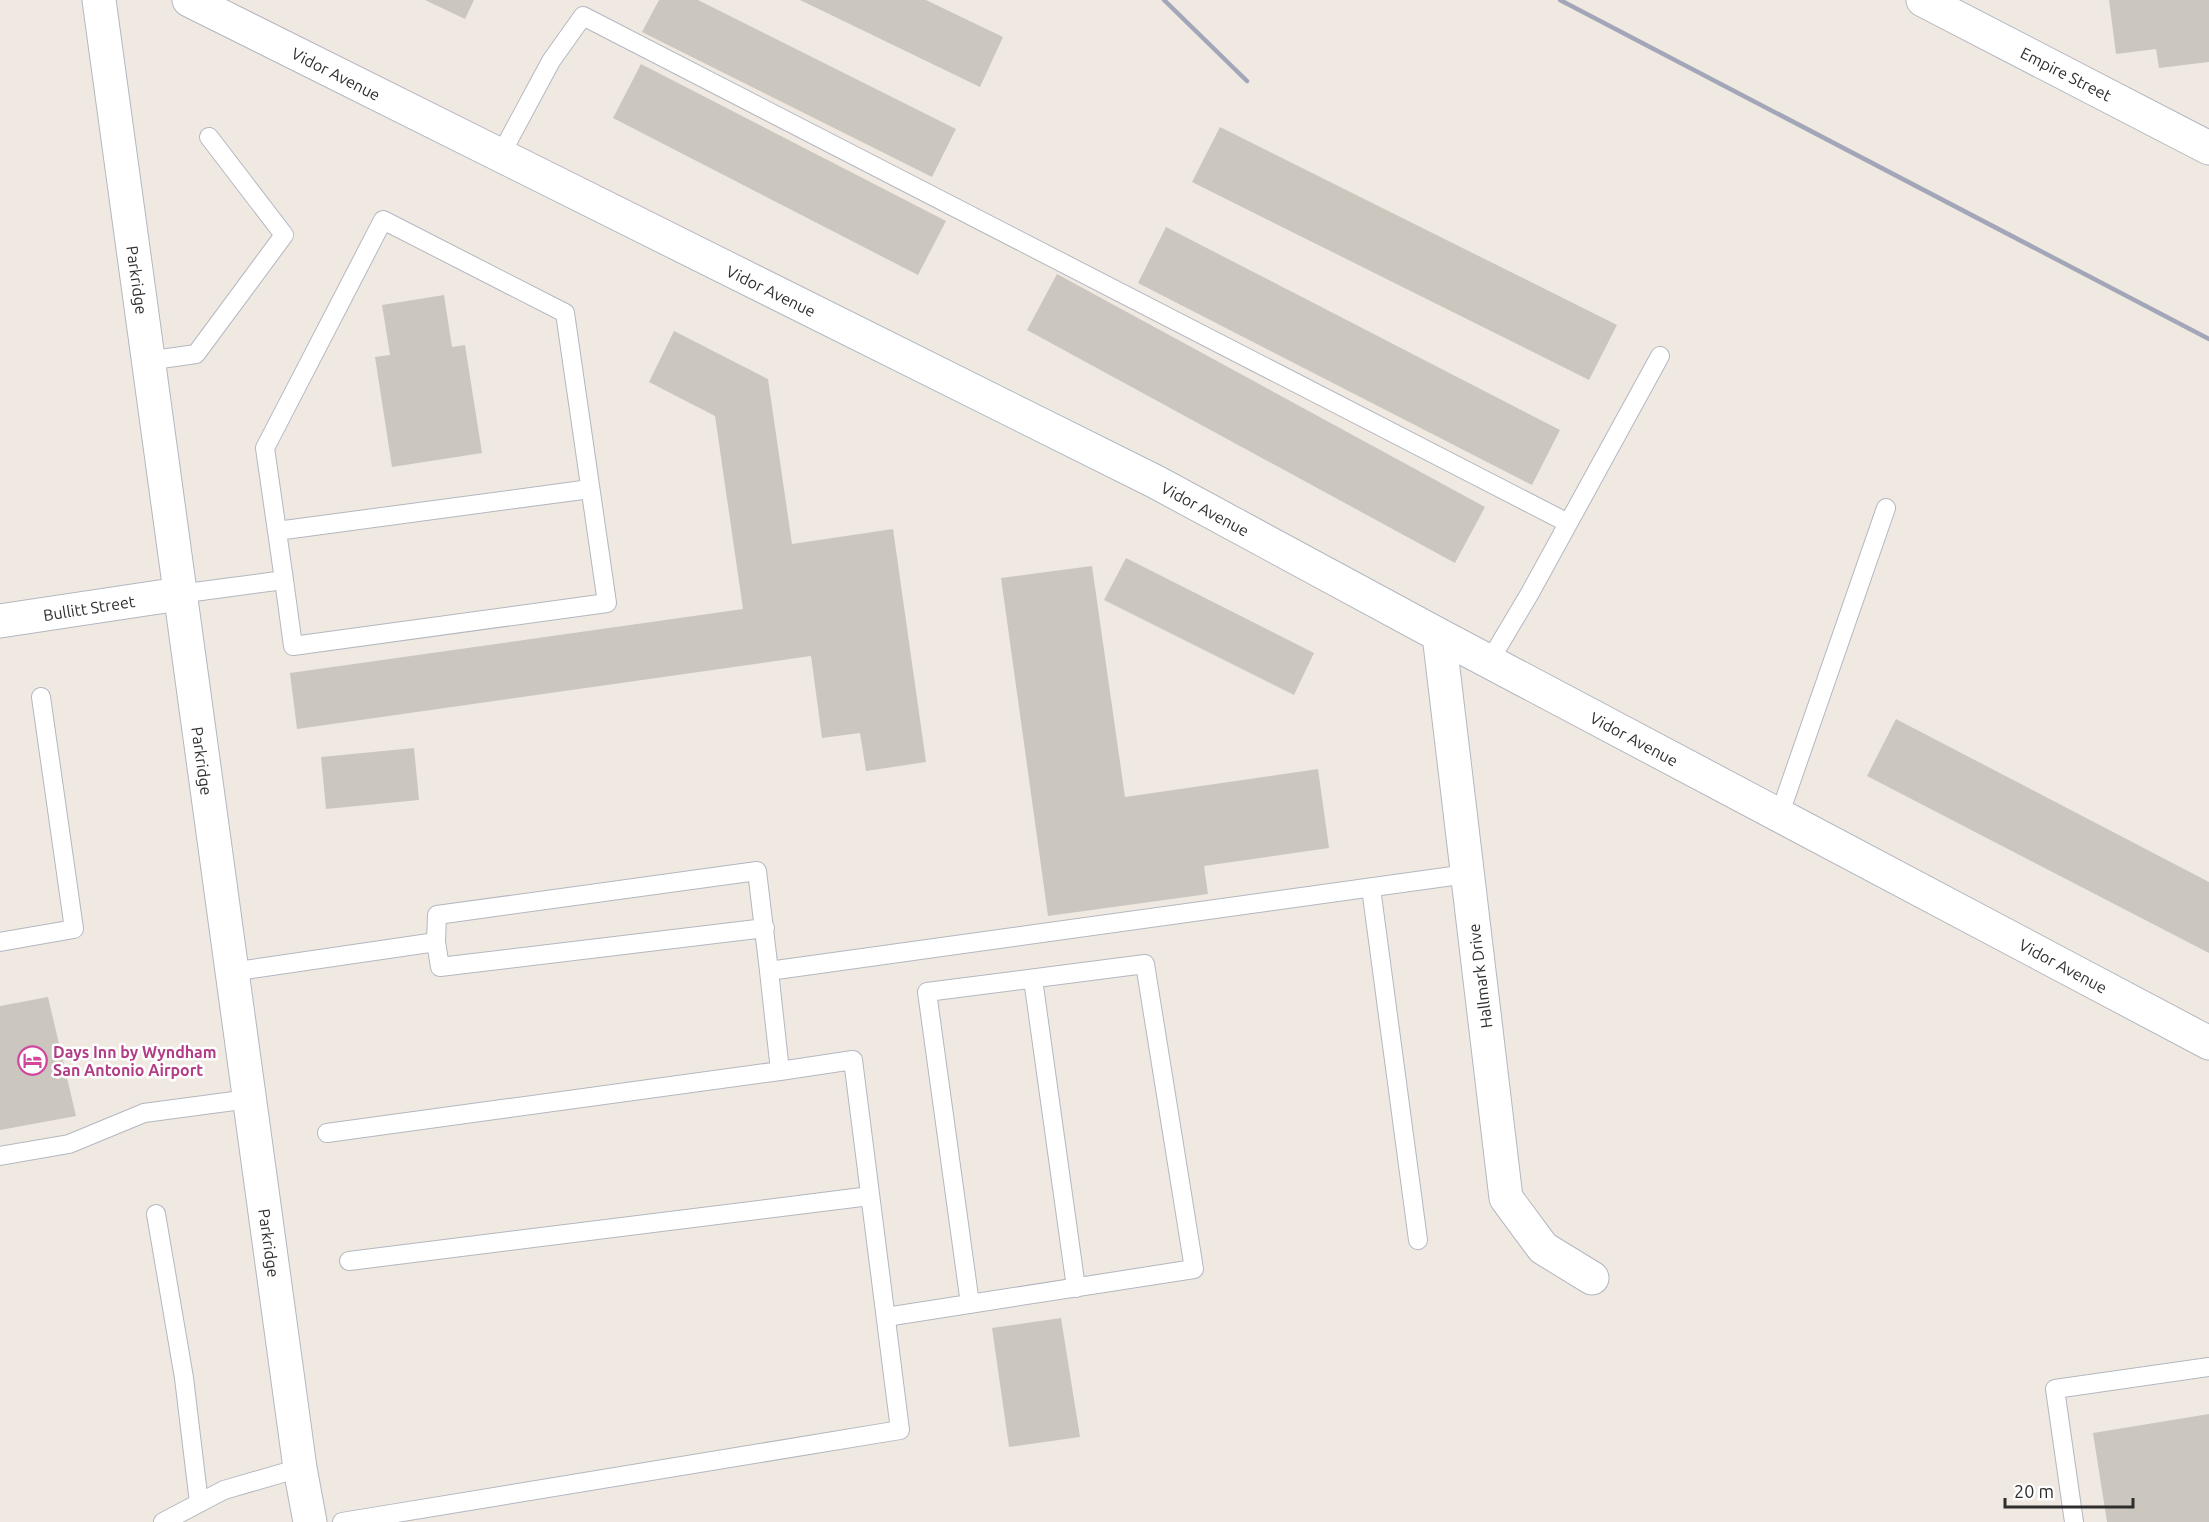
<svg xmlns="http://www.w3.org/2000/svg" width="2209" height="1522" font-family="Ubuntu,sans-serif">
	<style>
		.building { fill: #cbc7bf }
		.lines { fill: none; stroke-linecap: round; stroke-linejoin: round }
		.service-casing { stroke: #b4b7c1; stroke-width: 20 }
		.minor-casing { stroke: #b4b7c1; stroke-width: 35 }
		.tertiary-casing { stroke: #b4b7c1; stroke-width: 35 }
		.service { stroke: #fff; stroke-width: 18 }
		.minor { stroke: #fff; stroke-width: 33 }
		.tertiary { stroke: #fff; stroke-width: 33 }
		.rail { stroke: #a3a6b8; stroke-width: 4.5 }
		.labels { text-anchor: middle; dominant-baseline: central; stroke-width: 5; stroke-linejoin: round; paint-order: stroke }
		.street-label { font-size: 16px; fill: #2e2e2e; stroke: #fff }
		.hotel-label { font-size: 16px; font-weight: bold; fill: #b23c85; stroke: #fff; text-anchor: start }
	</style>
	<rect width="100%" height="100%" fill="#efe9e1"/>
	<!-- building -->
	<path class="building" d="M 425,0 L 474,0 L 465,19 Z
		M 659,0 L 698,0 L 956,129 L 932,177 L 642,32 Z
		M 800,0 L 926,0 L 1003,37 L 980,87 Z
		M 2109,0 L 2209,0 L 2209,62 L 2159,68 L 2156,49 L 2116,54 Z
		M 641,64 L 946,221 L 918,275 L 613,118 Z
		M 1220,127 L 1617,325 L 1589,380 L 1192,182 Z
		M 1166,227 L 1560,430 L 1532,485 L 1138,283 Z
		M 1057,274 L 1485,507 L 1455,563 L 1027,330 Z
		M 444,295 L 452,347 L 465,345 L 482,453 L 392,467 L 375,357 L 390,355 L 382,305 Z
		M 674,331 L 768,379 L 792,544 L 893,529 L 926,762 L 866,771 L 860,733 L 822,738 L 811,656 L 297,729 L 290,673 L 743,609 L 715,416 L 649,382 Z
		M 1126,558 L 1314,653 L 1294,695 L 1104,600 Z
		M 1092,566 L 1125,797 L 1318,769 L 1329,848 L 1204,866 L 1208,894 L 1048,916 L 1001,578 Z
		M 1896,719 L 2209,882 L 2209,953 L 1867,776 Z
		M 414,748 L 419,800 L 326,809 L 321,757 Z
		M 48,997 L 76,1116 L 0,1130 L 0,1006 Z
		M 1061,1318 L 1080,1437 L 1009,1447 L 992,1328 Z
		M 2209,1414 L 2209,1522 L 2107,1522 L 2093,1433 Z"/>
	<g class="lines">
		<defs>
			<path id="service" d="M 500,156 L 551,61 L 583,16 L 1568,523
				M 147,361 L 196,354 L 284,235 L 209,137
				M 277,531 L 590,489
				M 179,594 L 284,580 L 293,646 L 607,603 L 565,313 L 383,220 L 265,448 L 284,580
				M 1489,662 L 1530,593 L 1660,356
				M 1779,816 L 1886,508
				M 1371,888 L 1418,1240
				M 0,942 L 74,929 L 41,697
				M 436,942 L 440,967 L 765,928
				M 231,972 L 436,942 L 437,915 L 757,871 L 769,971 L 1467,874
				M 1033,979 L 1076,1288
				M 327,1133 L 780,1071 L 769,971
				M 0,1156 L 69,1144 L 144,1113 L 249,1099
				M 156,1214 L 184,1378 L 199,1503
				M 349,1261 L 870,1196
				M 886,1317 L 1194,1269 L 1145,964 L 927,992 L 970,1304
				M 163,1522 L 224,1490 L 300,1468
				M 342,1522 L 900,1430 L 853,1060 L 780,1071
				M 2074,1522 L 2055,1389 L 2209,1367"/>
			<path id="minor" d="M 189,0 L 1156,482 L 1439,635 L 2209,1043
				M 1923,0 L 2209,148
				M 0,621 L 179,594
				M 1439,635 L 1506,1198 L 1543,1248 L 1592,1278"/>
			<path id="tertiary" d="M 99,0 L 300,1468 L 310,1522"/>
		</defs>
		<!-- service casing -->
		<use href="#service" class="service-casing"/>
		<!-- minor casing -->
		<use href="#minor" class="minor-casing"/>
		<!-- tertiary casing -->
		<use href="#tertiary" class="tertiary-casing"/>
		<!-- service -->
		<use href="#service" class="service"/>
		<!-- minor -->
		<use href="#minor" class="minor"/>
		<!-- tertiary -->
		<use href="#tertiary" class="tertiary"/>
		<!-- rail -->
		<path class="rail" d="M 1164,0 L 1247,81
			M 1560,0 L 2209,339"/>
	</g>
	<!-- icons -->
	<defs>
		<symbol id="hotel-ring" viewBox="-11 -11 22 22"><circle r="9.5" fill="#fff" stroke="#d1479c" stroke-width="1.5"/><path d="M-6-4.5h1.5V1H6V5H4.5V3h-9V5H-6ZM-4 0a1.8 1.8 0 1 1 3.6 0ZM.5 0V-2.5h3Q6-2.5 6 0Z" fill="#d1479c"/></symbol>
	</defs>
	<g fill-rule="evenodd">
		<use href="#hotel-ring" x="16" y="1044" width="33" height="33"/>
	</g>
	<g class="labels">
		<!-- street labels -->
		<g class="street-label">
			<text transform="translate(336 74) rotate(27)">Vidor Avenue</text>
			<text transform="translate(2066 74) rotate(27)">Empire Street</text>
			<text transform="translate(137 280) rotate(82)">Parkridge</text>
			<text transform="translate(771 291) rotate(26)">Vidor Avenue</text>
			<text transform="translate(1205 509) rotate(28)">Vidor Avenue</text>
			<text transform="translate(89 608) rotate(-9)">Bullitt Street</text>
			<text transform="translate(1634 739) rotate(28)">Vidor Avenue</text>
			<text transform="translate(202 761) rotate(82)">Parkridge</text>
			<text transform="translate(2063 966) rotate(28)">Vidor Avenue</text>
			<text transform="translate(1480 976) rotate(-97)">Hallmark Drive</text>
			<text transform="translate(269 1243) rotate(82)">Parkridge</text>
		</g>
		<!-- hotel labels -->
		<g class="hotel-label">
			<text x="53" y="1052">Days Inn by Wyndham<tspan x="53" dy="18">San Antonio Airport</tspan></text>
		</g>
	</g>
	<!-- scale -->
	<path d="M2005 1498v9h128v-9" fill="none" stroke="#2e2e2e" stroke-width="3"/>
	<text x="2014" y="1498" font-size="18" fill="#2e2e2e" stroke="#ffffff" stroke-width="4.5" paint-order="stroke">20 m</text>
</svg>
